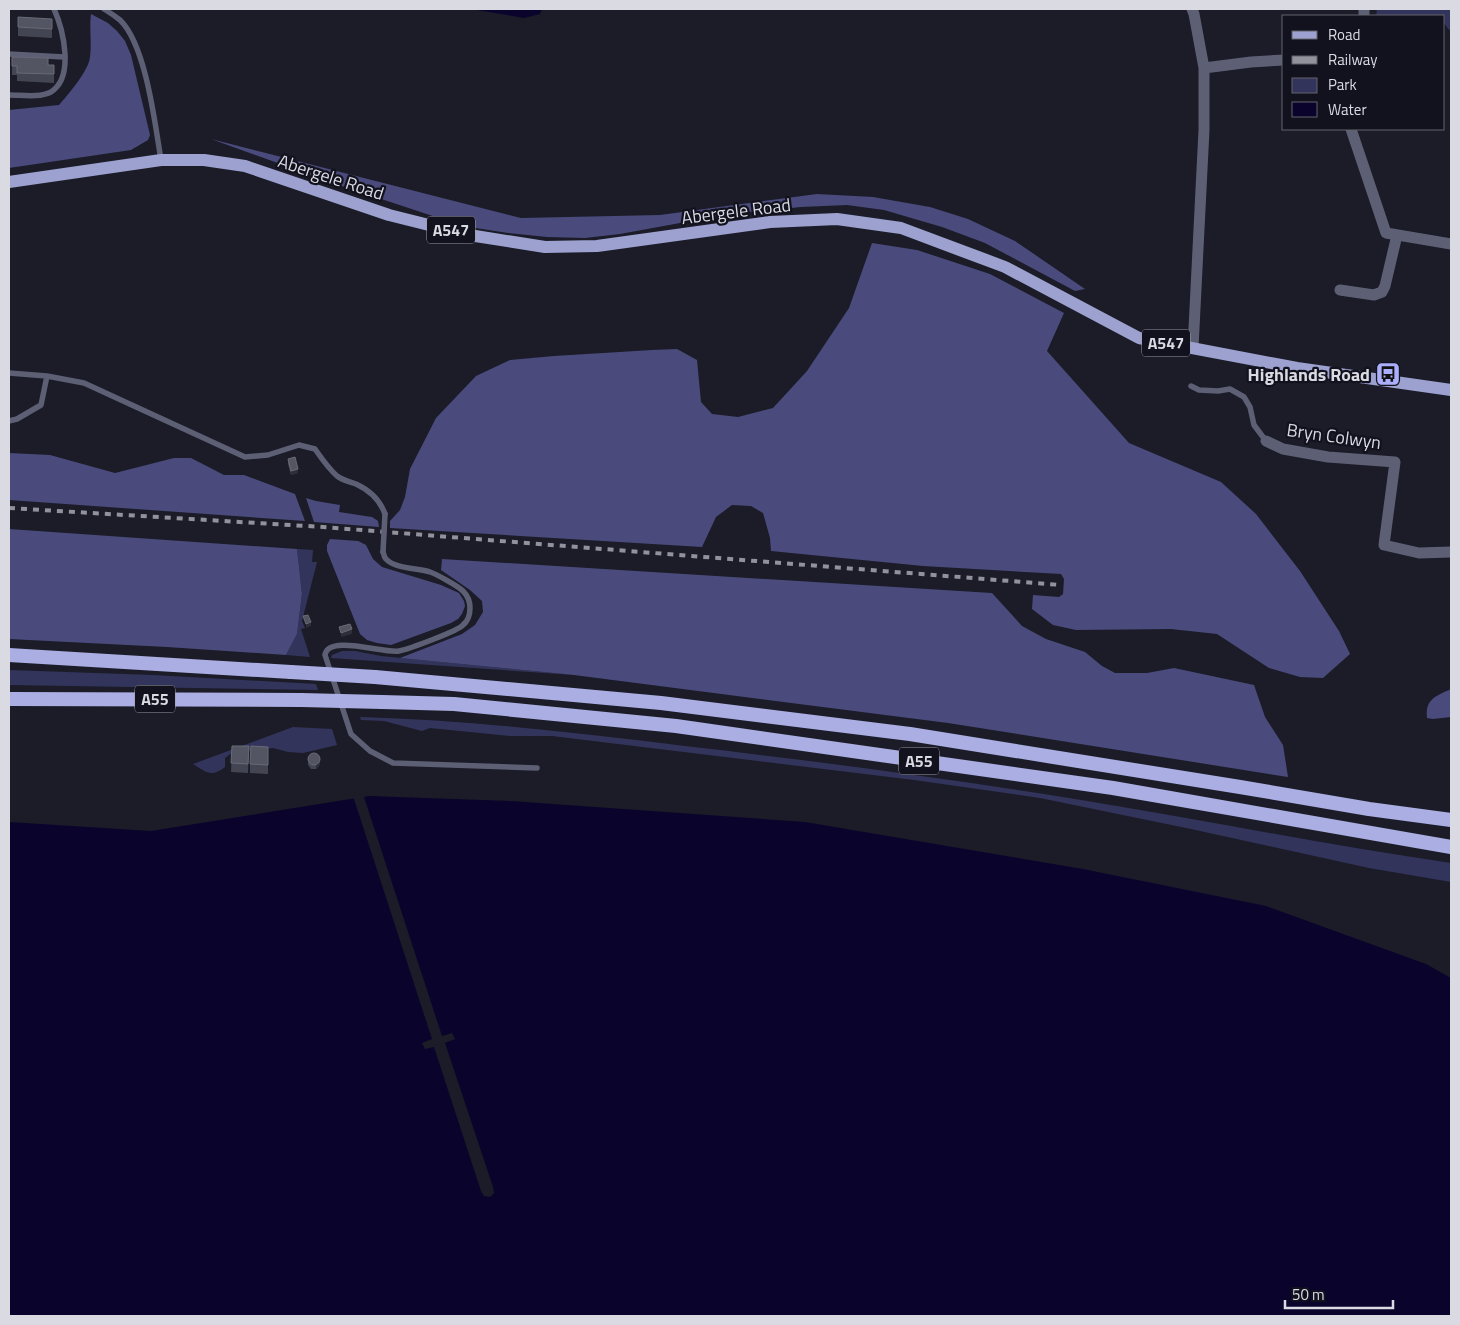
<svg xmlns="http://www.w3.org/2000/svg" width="1460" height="1325" font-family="'Titillium Web',sans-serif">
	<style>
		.green { fill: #33345b }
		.forest { fill: #4a4b7c }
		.water { fill: #0a032c }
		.pier { fill: #1b1c28 }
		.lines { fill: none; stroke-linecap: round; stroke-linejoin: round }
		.service { stroke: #5d5f75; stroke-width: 5.5 }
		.minor { stroke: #5d5f75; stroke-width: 11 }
		.primary { stroke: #9da1cf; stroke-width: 12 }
		.trunk { stroke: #aaaee2; stroke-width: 14 }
		.rail { stroke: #91929c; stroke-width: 4; stroke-dasharray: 6 6; stroke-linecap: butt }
		.service-bridge { stroke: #5d5f75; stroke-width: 5.5 }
		.trunk-bridge { stroke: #aaaee2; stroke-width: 14 }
		.wall { fill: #444553 }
		.shaded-wall { fill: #2d2e3b }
		.building { fill: #545562; stroke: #696a76 }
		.labels { text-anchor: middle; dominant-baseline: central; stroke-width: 4.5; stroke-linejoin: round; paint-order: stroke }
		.shield { fill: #12121e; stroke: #9d9ea7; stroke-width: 1 }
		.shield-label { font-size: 16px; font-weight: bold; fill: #d9dae2 }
		.street-label { font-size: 18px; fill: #d9dae2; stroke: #12121e }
		.poi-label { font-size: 18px; font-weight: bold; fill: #d9dae2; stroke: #12121e; text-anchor: end }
	</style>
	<rect width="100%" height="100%" fill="#1b1c28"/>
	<!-- green -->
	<path class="green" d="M 1377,9 L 1451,9 L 1451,29 L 1449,30 L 1444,23 L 1444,16 L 1376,16 Z
		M 297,549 L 313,550 L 312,562 L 317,562 L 302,621 L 305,628 L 301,629 L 310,657 L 286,655 L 297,634 L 302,594 Z
		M 342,651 L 355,651 L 381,656 L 574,675 L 331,658 L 332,655 Z
		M 9,670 L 153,675 L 316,684 L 318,690 L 9,685 Z
		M 360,717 C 469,720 577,733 685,746 C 815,761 945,778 1075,799 C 1200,819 1325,845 1451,863 L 1451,882 L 1369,868 L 1191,829 L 1040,798 L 914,780 L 552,736 L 510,736 L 430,728 L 422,731 L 384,721 L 361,720 Z
		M 293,727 L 332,729 L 337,745 L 303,753 L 288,752 L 273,748 L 233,752 L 225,758 L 225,767 C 211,778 206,772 193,764 Z"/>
	<!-- forest -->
	<path class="forest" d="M 91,14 L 108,23 L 117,31 L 125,41 L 131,55 L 150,135 L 148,140 L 131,150 L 9,168 L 9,110 L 59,105 C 68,95 89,70 90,57 C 92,42 89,28 91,14 Z
		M 211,139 L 521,218 L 660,215 L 817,194 L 873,197 L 930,207 L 968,219 L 1015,241 L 1085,289 L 1075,291 L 985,243 L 942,227 L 884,210 L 847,205 L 801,207 L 729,214 L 620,234 L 585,238 L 547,237 L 508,233 L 463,226 L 339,185 Z
		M 872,243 L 917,250 L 990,274 L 1064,313 L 1047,351 L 1129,443 L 1221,482 L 1256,514 L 1300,571 L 1339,631 L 1350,654 L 1323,678 L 1300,677 L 1269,668 L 1217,634 L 1171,629 L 1076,630 L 1053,625 L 1032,609 L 1033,595 L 1059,597 L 1063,594 L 1064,579 L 1061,574 L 923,566 L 771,551 L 770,538 L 763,513 L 751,506 L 732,505 L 716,517 L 702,547 L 390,528 L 390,521 L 400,510 L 405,497 L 410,469 L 436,418 L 476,376 L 510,360 L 554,356 L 652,350 L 677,349 L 697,360 L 701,402 L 712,414 L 738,417 L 773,408 L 807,371 L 849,308 Z
		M 9,453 L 50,455 L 115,473 L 174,458 L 191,458 L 224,475 L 244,475 L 295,494 L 305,521 L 9,500 Z
		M 306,498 L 316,501 L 340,505 L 339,512 L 372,517 L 378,521 L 379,527 L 314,522 Z
		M 9,529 L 297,549 L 302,594 L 297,634 L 286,655 L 167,647 L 9,639 Z
		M 330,539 L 358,541 L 366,545 L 373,559 L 382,567 L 441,585 L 459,593 L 464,601 L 465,606 L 462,614 L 458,619 L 451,623 L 391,645 L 377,643 L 367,640 L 360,634 L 358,629 L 327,551 L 327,545 Z
		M 442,559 L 992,593 L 1022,626 L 1046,639 L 1085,652 L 1102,666 L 1115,673 L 1147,673 L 1174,668 L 1254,685 L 1265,717 L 1283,745 L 1288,777 L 948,723 L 574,675 L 400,658 L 462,634 L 475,625 L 483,612 L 482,601 L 470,590 L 441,570 Z
		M 1451,689 L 1451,717 L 1433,719 L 1427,718 C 1425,699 1436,696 1451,689 Z"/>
	<!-- water -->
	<path class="water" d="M 471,9 L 542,9 L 540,14 L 524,18 Z
		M 369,796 L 511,801 L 805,822 L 1083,869 L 1266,906 L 1426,964 L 1451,978 L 1451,1316 L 9,1316 L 9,822 L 151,831 Z"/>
	<!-- pier -->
	<path class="pier" d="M 363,794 L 442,1036 L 452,1033 L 455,1039 L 445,1043 L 493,1187 L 494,1193 L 490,1197 L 484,1196 L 481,1191 L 434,1047 L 425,1049 L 422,1043 L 432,1039 L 353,796 Z"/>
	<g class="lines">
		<!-- service -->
		<path class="service" d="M 104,9 C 109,12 115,16 120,20 C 146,45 155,124 161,160
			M 9,54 L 64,57
			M 9,95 C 22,95 39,98 51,92 C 75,77 63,29 54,9
			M 9,373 L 47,376 L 84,383 L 245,457 L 268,455 L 299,445 L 315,449 C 322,459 328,468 337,476 C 342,480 350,482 356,484 C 369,490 380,500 385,514
			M 1191,386 L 1199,390 L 1218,391 L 1230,389 L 1244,397 L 1250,407 L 1254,425 L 1266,441
			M 9,421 L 17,419 L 41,405 L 47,376
			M 383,552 C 384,554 384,557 386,559 C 395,569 418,568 430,572 C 436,574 458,586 463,591 C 467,595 470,602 470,608 C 470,614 468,621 463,625 C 458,631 409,649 399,651 C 385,654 328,634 325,655 L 351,734 L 370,751 L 393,763 L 537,768"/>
		<!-- minor -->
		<path class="minor" d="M 1192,9 L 1194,14 L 1204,68 L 1204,130 L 1193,348
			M 1364,9 L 1364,16
			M 1204,68 L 1251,62 L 1284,60
			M 1351,129 L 1386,233 L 1451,244
			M 1340,290 L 1374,295 L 1382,292 L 1385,286 L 1397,235
			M 1266,441 L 1283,449 L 1328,457 L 1395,462 L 1384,545 L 1419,553 L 1451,552"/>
		<!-- primary -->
		<path class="primary" d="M 9,182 L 161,160 L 204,160 L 245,166 L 389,215 L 469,235 L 545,247 L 597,246 L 770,222 L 837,219 L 901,228 L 1005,267 L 1139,338 L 1297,368 L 1451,390"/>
		<!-- trunk -->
		<path class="trunk" d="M 9,655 L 291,672
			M 375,677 L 661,703 L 910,734 L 1240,787 L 1369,809 L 1451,820
			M 9,699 L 301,700
			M 382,702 L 454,704 L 676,726 L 1113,788 L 1451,847"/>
		<!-- rail -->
		<path class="rail" d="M 9,508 L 323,527 L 1061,585"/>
		<!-- service-bridge -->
		<path class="service-bridge" d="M 383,552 L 385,514"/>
		<!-- trunk-bridge -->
		<path class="trunk-bridge" d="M 291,672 L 375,677
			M 301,700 L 382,702"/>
	</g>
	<!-- wall -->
	<path class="wall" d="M 18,27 L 52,28 L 52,38 L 18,36 Z
		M 12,57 L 48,65 L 54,65 L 54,83 L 17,81 L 17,75 L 12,75 Z
		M 288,459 L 298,473 L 291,475 L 288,464 Z
		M 232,746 L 249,746 L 248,773 L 231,772 Z
		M 268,756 L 268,774 L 250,773 L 250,764 Z
		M 308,757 L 320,762 L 319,766 L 316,769 L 311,769 L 308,765 Z"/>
	<!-- shaded-wall -->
	<path class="shaded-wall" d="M 298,469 L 298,473 L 291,475 L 291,471 Z
		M 311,622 L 311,626 L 306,628 L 306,624 Z
		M 352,629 L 352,634 L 341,637 L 341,633 Z
		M 320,758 L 319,766 L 316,769 L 316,765 Z"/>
	<!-- building -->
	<path class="building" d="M 18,17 L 52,19 L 52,29 L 18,27 Z
		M 12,57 L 48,58 L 48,65 L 54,65 L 54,74 L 17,73 L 17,66 L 12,66 Z
		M 295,457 L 298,469 L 291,471 L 288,459 Z
		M 308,615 L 311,622 L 306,624 L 303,616 Z
		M 350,624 L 352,629 L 341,633 L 339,627 Z
		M 232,746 L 249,746 L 248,764 L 231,763 Z
		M 251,746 L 268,747 L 268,765 L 250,764 Z
		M308 759a6 6 0 1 1 12 0a6 6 0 1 1-12 0Z"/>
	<!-- icons -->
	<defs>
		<symbol id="bus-square" viewBox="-11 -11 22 22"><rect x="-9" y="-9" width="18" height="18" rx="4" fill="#abaffb" stroke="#12121e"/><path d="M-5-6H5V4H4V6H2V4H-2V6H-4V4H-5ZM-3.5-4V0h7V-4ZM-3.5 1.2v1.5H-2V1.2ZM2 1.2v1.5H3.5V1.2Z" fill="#111"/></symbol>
	</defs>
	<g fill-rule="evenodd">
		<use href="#bus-square" x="1374" y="360" width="28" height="28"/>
	</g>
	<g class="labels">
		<!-- shield labels -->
		<g class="shield">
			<rect x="427" y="216.5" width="48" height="27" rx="4"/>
			<rect x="1142" y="329.5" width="48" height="27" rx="4"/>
			<rect x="135" y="685.5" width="40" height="27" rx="4"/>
			<rect x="899" y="747.5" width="40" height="27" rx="4"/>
		</g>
		<g class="shield-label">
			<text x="451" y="230">A547</text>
			<text x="1166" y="343">A547</text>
			<text x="155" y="699">A55</text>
			<text x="919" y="761">A55</text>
		</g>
		<!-- street labels -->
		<g class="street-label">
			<text transform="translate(331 177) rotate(18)">Abergele Road</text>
			<text transform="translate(736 211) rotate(-7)">Abergele Road</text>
			<text transform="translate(1334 436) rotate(8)">Bryn Colwyn</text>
		</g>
		<!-- poi labels -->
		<g class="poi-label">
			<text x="1370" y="374">Highlands Road</text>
		</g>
	</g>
	<!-- border -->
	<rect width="1460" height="1325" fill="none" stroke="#d9dae2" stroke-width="20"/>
	<!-- legend -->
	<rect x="1282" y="15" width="162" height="115" fill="#12121e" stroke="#62626c"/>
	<rect x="1292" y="31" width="25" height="8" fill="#9da1cf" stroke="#62626c"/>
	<text x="1328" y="40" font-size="15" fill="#d9dae2">Road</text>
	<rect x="1292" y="56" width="25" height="8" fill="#91929c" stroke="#62626c"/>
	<text x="1328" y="65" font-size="15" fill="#d9dae2">Railway</text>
	<rect x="1292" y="78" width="25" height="15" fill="#33345b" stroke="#62626c"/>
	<text x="1328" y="90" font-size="15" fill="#d9dae2">Park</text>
	<rect x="1292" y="102" width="25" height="15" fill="#0a032c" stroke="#62626c"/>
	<text x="1328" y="115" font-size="15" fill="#d9dae2">Water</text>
	<!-- scale -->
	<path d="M1285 1300v8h108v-8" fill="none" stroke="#d9dae2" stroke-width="2.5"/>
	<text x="1292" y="1300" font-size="15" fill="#d9dae2" stroke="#12121e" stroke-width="4" paint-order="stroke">50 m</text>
</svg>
